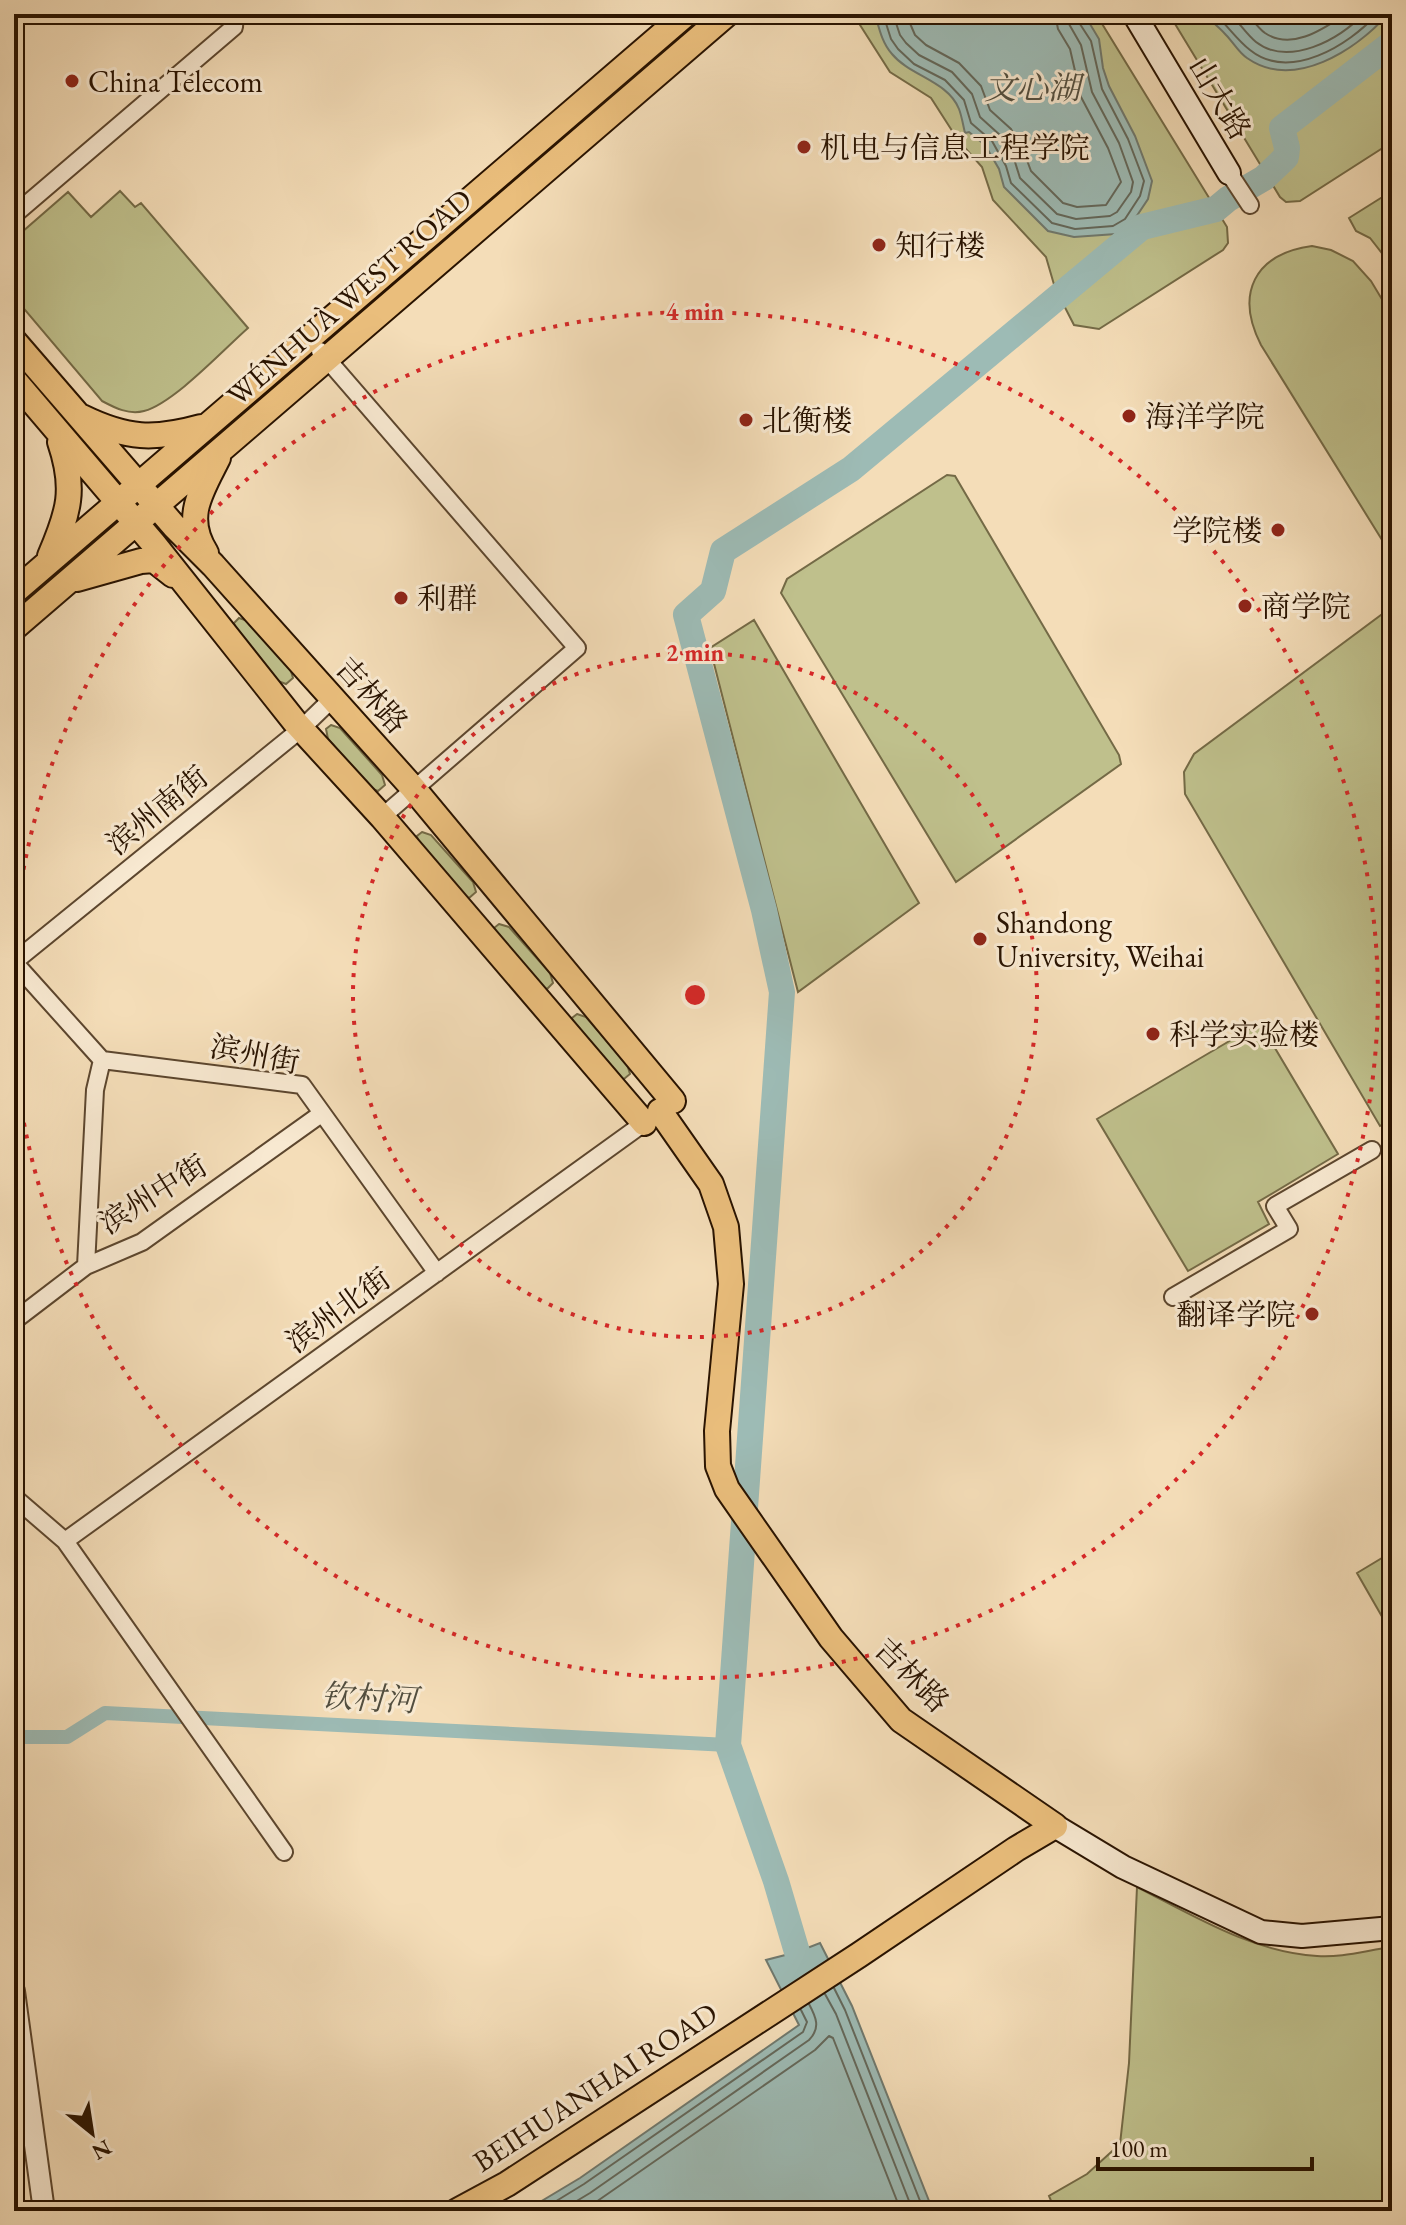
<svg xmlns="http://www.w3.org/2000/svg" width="1406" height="2225" font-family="'EB Garamond','Noto Serif SC',serif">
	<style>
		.green { fill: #bfc08c; stroke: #746a46; stroke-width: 2 }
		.water { fill: #9dbbb5; stroke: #6f786d; stroke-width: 2 }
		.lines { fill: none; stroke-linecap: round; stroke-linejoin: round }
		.shore { stroke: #63675a; stroke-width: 2 }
		.canal { stroke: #9dbbb5; stroke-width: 14 }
		.river { stroke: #9dbbb5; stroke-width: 26 }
		.minor-casing { stroke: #5c462e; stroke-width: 20 }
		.tertiary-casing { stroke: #5c462e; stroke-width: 24 }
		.secondary-casing { stroke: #291300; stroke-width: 26 }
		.primary-casing { stroke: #291300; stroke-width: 28 }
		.minor { stroke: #f8e9d1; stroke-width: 16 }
		.tertiary { stroke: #f8e9d1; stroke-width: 20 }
		.secondary { stroke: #f8e9d1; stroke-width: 22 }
		.primary { stroke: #eabe7c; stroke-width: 24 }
		.ring { fill: none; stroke: #d62828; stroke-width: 4; stroke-dasharray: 4 8 }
		.poi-dot { fill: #8f2418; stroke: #f8e9d1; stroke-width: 3 }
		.labels { text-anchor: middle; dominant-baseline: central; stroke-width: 6; stroke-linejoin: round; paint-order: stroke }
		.poi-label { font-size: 30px; fill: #291300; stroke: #f8e9d1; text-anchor: start }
		.street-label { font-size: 30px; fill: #291300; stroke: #f8e9d1 }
		.water-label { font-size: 32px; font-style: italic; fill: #524e3f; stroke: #f8e9d1 }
		.centre { fill: #d62828; stroke: #f8e9d1; stroke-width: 4 }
		.ring-label { font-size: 24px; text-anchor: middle; font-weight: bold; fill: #d62828; stroke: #f8e9d1; stroke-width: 6; stroke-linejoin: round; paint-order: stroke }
	</style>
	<rect width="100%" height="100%" fill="#f4ddb8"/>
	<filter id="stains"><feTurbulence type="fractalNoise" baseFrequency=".0025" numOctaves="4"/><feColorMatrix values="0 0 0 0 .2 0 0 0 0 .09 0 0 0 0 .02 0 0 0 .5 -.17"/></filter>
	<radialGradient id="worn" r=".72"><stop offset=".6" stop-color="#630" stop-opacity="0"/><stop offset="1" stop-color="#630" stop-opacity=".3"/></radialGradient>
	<!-- green -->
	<path class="green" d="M 853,14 L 1096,14 L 1227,227 L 1228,243 L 1223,250 L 1099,329 L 1074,325 L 1055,288 L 1046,257 L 993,200 L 982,167 L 958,140 L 931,98 L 890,72 Z
		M 1169,14 L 1392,14 L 1392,142 L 1300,201 L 1286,202 L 1280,197 Z
		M 120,191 L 135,207 L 141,203 L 248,328 C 223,350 174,403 144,411 C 129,415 115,408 102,401 L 14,297 L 14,239 L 68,192 L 91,217 Z
		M 1392,191 L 1392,266 L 1370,238 L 1356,231 L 1349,218 Z
		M 1312,246 L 1331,250 L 1353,261 L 1371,281 L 1392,316 L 1392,556 L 1261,345 C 1235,294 1254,254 1312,246 Z
		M 947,475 L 955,476 L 1119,755 L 1121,764 L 956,882 L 781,593 L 787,579 Z
		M 1385,612 L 1392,617 L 1392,1119 L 1380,1126 L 1185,794 L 1184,772 L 1194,754 Z
		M 239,618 L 248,621 L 290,668 L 293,678 L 286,684 L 278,681 L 236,632 L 234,623 Z
		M 754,620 L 919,903 L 798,992 L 710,648 Z
		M 331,725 L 340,728 L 382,775 L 385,785 L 378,791 L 370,788 L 328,739 L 326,729 Z
		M 422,832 L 431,835 L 473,882 L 476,892 L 469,898 L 461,895 L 419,846 L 417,836 Z
		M 499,924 L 509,927 L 550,973 L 553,983 L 547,989 L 538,986 L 497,937 L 494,928 Z
		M 577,1014 L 586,1017 L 627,1064 L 630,1074 L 624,1079 L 615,1076 L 574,1027 L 572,1018 Z
		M 1260,1023 L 1338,1154 L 1258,1202 L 1269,1224 L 1188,1271 L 1097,1119 Z
		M 1392,1552 L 1392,1634 L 1357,1573 Z
		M 1137,1887 C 1194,1916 1252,1952 1317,1956 C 1341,1958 1368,1950 1392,1947 L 1392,2211 L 1059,2211 L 1054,2208 L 1049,2196 L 1087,2174 L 1120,2144 L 1129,2063 Z"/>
	<!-- water -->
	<path class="water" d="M 875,14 L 1084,14 L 1099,39 L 1103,68 L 1109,86 L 1135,136 L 1152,181 L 1148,199 L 1130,226 L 1116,234 L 1074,237 L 1048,231 L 1004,187 L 999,169 L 985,145 L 969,132 L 965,133 C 963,125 962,117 959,109 C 948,81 910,76 892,54 C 882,43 879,28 875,14 Z
		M 1203,14 L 1388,14 C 1356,50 1294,91 1247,58 C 1239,53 1233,42 1226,35 C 1219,27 1211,21 1203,14 Z
		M 820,1943 L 852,2006 L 933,2211 L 525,2211 L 580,2178 L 799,2025 L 766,1960 L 797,1952 Z"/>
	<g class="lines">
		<!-- shore -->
		<path class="shore" d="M 883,14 L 891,39 L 898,49 L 914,64 L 945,80 L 964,100 L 971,123 L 992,141 L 1006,166 L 1011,183 L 1052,223 L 1075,229 L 1113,226 L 1125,219 L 1140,196 L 1144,181 L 1128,139 L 1102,89 L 1091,41 L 1078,21 L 1077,14
			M 893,14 L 900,35 L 906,43 L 919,55 L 952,72 L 972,94 L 980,117 L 1001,136 L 1015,162 L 1020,178 L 1057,214 L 1076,219 L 1110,216 L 1117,212 L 1131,192 L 1133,182 L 1119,143 L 1092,92 L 1081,45 L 1069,24 L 1067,14
			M 906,14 L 915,35 L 926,45 L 959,63 L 981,86 L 990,110 L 1011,129 L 1025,155 L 1031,171 L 1063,203 L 1077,207 L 1106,205 L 1121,182 L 1108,148 L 1081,97 L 1070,49 L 1058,29 L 1055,14
			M 1215,14 C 1227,25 1237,40 1250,50 C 1290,82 1349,45 1377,14
			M 1230,14 C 1239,22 1246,34 1256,42 C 1288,67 1340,40 1363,14
			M 1248,14 C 1253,20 1258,28 1265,33 C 1292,51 1323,29 1346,14
			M 834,1988 L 845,2010 L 924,2211
			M 825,1994 L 836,2014 L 913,2211
			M 540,2211 L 584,2184 L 803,2032 L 807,2022 L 801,2010
			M 560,2211 L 590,2193 L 809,2040 C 821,2028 816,2017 809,2004
			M 583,2211 L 815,2050 L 829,2036 L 833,2038 L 901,2211"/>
		<!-- canal -->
		<path class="canal" d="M 14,1737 L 67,1737 L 105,1713 L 728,1745"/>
		<!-- river -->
		<path class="river" d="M 797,1952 L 776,1881 L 728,1745 L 782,992 L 764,910 L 686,615 L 713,591 L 723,551 L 851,469 L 1142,227 L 1216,209 L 1228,199 L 1264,178 L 1286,157 L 1287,148 L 1282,128 L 1392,43"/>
		<defs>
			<path id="minor" d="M 1229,173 L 1250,205
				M 14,215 L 234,27 L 235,14
				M 320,351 L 577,648 L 382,817
				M 14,962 L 102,1060 L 302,1085 L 437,1273
				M 14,962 L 301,729 L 332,699
				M 86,1266 L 95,1090 L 102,1060
				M 1173,1297 L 1289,1229 L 1275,1206 L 1372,1150
				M 14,1321 L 86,1266 L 142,1242 L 321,1114
				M 14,1497 L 65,1541 L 284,1852
				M 65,1541 L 644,1123"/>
			<path id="tertiary" d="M 14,1991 L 44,2211"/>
			<path id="secondary" d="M 1134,14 L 1229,173
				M 1055,1826 L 1123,1867 L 1261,1932 L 1302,1936 L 1392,1928"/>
			<path id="primary" d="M 14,341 L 174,526 L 213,565 L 413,788 L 673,1101
				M 14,380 L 153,543 L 295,722 L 382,817 L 644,1123
				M 82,417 C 127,439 154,440 201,427
				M 206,553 C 183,517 201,492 218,458
				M 50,556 C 69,512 76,489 60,442
				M 77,579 L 141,561 L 154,560 L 173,575
				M 14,592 L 686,14
				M 14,628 L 727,14
				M 457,2211 L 507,2184 L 859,1955 L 1016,1849 L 1055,1826 L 901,1720 L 831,1638 L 727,1489 L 718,1466 L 717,1431 L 731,1284 L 726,1227 L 711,1184 L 660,1111"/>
		</defs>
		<!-- minor casing -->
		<use href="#minor" class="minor-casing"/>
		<!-- tertiary casing -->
		<use href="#tertiary" class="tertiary-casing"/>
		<!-- secondary casing -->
		<use href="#secondary" class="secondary-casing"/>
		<!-- primary casing -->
		<use href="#primary" class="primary-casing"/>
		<!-- minor -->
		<use href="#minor" class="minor"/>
		<!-- tertiary -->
		<use href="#tertiary" class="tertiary"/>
		<!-- secondary -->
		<use href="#secondary" class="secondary"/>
		<!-- primary -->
		<use href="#primary" class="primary"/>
	</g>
	<!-- distance rings -->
	<g class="ring">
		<circle cx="695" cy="995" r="342"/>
		<path d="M14 941A683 683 0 1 1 14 1049"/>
	</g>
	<!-- markers -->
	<g class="poi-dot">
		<circle cx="72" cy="81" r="8"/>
		<circle cx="804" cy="147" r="8"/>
		<circle cx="879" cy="245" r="8"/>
		<circle cx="1129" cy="416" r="8"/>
		<circle cx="746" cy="420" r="8"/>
		<circle cx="1278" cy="530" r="8"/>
		<circle cx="401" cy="598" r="8"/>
		<circle cx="1245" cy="606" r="8"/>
		<circle cx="980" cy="939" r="8"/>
		<circle cx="1153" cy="1034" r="8"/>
		<circle cx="1312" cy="1314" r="8"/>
	</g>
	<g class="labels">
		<!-- poi labels -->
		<g class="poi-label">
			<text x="88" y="81">China Telecom</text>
			<text x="820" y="147">机电与信息工程学院</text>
			<text x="895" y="245">知行楼</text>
			<text x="1145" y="416">海洋学院</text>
			<text x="762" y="420">北衡楼</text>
			<text x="1262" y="530" text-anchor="end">学院楼</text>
			<text x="417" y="598">利群</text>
			<text x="1261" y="606">商学院</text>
			<text x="996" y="922">Shandong<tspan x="996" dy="34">University, Weihai</tspan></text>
			<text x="1169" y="1034">科学实验楼</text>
			<text x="1296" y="1314" text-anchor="end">翻译学院</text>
		</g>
		<!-- street labels -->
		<g class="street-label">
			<text transform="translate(1220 98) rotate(59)">山大路</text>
			<text transform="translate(349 297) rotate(-41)">WÉNHUÀ WEST ROAD</text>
			<text transform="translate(372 695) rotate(48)">吉林路</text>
			<text transform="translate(157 810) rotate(-39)">滨州南街</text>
			<text transform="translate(255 1054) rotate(11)">滨州街</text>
			<text transform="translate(153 1194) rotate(-32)">滨州中街</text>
			<text transform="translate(338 1310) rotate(-36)">滨州北街</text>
			<text transform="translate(912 1675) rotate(45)">吉林路</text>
			<text transform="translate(595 2087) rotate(-33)">BEIHUANHAI ROAD</text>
		</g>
		<!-- water labels -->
		<g class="water-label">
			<text x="1032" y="88">文心湖</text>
			<text transform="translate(369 1698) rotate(3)">钦村河</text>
		</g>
	</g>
	<circle cx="695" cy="995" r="12" class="centre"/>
	<g class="ring-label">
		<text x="695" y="320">4 min</text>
		<text x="695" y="661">2 min</text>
	</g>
	<!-- margin -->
	<rect width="1406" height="2225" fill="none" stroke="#f4ddb8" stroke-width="48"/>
	<rect x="16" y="16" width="1374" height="2193" fill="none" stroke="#291300" stroke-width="4"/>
	<rect x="24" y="24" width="1358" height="2177" fill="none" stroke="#291300" stroke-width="2"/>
	<!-- north arrow -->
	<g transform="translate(92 2133) rotate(150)" stroke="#f8e9d1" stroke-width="6" paint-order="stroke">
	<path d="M0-6L14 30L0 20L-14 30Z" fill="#291300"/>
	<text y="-12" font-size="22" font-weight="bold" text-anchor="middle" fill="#291300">N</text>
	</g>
	<!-- scale -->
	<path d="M1098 2157v12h214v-12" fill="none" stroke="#291300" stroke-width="4"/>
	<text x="1110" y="2157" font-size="24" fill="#291300" stroke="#f8e9d1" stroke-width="6" paint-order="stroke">100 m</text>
	<rect width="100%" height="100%" filter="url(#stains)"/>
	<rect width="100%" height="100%" fill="url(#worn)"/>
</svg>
